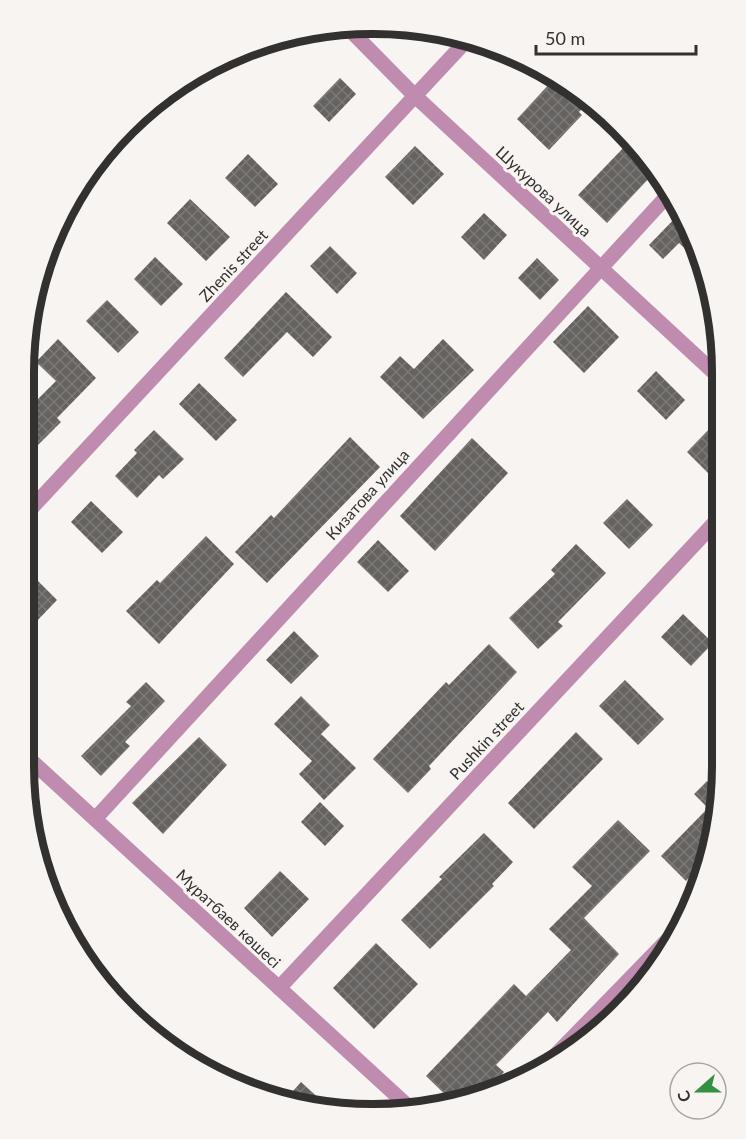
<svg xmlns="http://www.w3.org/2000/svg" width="746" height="1139" font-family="Lato,sans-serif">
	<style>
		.building { fill: url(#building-cross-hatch) }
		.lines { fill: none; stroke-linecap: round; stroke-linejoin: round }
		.minor { stroke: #bf8cb0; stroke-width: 15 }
		.tertiary { stroke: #bf8cb0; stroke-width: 15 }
		.labels { text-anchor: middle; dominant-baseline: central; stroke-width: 6; stroke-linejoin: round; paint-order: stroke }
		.street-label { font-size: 16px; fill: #323130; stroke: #f7f4f1 }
		.rim { fill: none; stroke: #323130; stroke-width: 8 }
	</style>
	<defs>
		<pattern id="building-cross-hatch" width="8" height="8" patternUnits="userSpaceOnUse" patternTransform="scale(1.5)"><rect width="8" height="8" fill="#656260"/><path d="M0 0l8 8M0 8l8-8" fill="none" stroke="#7c7a78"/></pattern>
	</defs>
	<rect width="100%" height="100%" fill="#f7f4f1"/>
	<!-- building -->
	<path class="building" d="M 340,78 L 356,94 L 329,122 L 313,106 Z
		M 552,81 L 588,102 L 579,112 L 582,115 L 549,150 L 517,119 Z
		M 628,143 L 652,175 L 607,223 L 578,195 Z
		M 415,146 L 444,174 L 413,205 L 385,177 Z
		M 248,154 L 278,184 L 255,207 L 225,178 Z
		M 190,199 L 230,237 L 206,261 L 167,223 Z
		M 681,212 L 686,219 L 697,260 L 679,243 L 663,259 L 649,245 Z
		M 484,213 L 507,235 L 484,260 L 461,237 Z
		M 330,246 L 357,273 L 337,294 L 310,266 Z
		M 155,257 L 183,284 L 161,306 L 134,279 Z
		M 537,258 L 559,280 L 540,300 L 518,278 Z
		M 286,292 L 332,337 L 313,357 L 287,332 L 243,377 L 224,358 Z
		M 107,300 L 139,332 L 118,353 L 86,321 Z
		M 588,306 L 619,337 L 584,373 L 553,342 Z
		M 58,339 L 96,378 L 57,418 L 61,422 L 35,448 L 26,440 L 26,411 L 56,381 L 36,362 Z
		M 443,339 L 474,370 L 423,419 L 380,377 L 400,356 L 414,369 Z
		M 656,371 L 685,400 L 666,420 L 637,391 Z
		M 199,383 L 237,420 L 216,441 L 179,404 Z
		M 712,426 L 721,435 L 721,466 L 711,476 L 687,452 Z
		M 154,430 L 184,459 L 163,479 L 159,475 L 137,498 L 115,476 L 137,453 L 134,450 Z
		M 350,437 L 380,467 L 267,583 L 235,552 L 271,515 L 274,518 Z
		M 472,438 L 508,473 L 435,551 L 400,516 Z
		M 627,499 L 653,525 L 629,549 L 603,523 Z
		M 91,501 L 123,532 L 102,553 L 71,522 Z
		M 206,536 L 234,564 L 159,644 L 126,611 L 157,580 L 160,583 Z
		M 378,540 L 409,571 L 388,592 L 357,562 Z
		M 576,544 L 606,573 L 558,622 L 563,626 L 538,649 L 509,618 L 555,574 L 551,570 Z
		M 25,568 L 57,600 L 35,623 L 25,613 Z
		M 683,614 L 713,643 L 691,666 L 661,637 Z
		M 294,631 L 319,656 L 291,684 L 266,660 Z
		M 489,644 L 517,672 L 429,766 L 431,769 L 408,793 L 373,759 L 446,682 L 449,685 Z
		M 625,680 L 664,719 L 638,745 L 599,706 Z
		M 146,682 L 165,701 L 125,742 L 130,746 L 101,776 L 81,756 L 131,706 L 126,702 Z
		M 301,696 L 330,725 L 321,734 L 356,768 L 324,800 L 299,774 L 312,761 L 274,724 Z
		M 576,732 L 603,759 L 534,829 L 508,803 Z
		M 199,737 L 227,765 L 163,834 L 132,803 Z
		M 707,781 L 719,792 L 719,812 L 703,863 L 686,881 L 661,856 L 708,808 L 694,794 Z
		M 320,802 L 344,826 L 325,846 L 301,822 Z
		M 618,820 L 650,851 L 584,918 L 619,954 L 557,1022 L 548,1012 L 496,1065 L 504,1072 L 482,1095 L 455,1104 L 426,1076 L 514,984 L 526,996 L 571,950 L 549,929 L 592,886 L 572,867 Z
		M 484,833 L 513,862 L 492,884 L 494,886 L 430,949 L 401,920 L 442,879 L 439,877 Z
		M 280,871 L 309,899 L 272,937 L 244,908 Z
		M 376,943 L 418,984 L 374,1029 L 333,988 Z
		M 301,1082 L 332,1110 L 286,1099 Z"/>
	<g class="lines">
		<!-- minor -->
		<path class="minor" d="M 346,26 L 415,96 L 721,379
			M 26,514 L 467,40
			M 95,819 L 668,195
			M 279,988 L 720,517
			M 539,1072 L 683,924"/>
		<!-- tertiary -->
		<path class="tertiary" d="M 24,754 L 410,1108"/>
	</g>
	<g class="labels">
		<!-- street labels -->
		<g class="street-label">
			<text transform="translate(544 191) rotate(43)">Шукурова улица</text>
			<text transform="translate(233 265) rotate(-47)">Zhenis street</text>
			<text transform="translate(367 494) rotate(-48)">Кизатова улица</text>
			<text transform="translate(486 740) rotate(-47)">Pushkin street</text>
			<text transform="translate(229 918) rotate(43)">Мұратбаев көшесі</text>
		</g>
	</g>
	<!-- crop -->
	<path d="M0 0H746V1139H0ZM372 34H374A338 338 0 0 1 712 372V766A338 338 0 0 1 374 1104H372A338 338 0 0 1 34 766V372A338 338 0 0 1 372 34Z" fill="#f7f4f1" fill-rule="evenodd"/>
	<path class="rim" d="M372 34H374A338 338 0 0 1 712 372V766A338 338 0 0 1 374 1104H372A338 338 0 0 1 34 766V372A338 338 0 0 1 372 34Z"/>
	<!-- north arrow -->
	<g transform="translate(698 1091) rotate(249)"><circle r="28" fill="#f7f4f1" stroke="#a8a6a4" stroke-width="1.5"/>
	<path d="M0-4.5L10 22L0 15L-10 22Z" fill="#359142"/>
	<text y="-9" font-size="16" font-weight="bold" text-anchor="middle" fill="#323130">С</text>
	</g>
	<!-- scale -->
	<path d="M536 45v9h160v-9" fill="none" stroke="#323130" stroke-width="3"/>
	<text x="545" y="45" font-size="18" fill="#323130" stroke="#f7f4f1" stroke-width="4.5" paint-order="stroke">50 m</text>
</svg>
